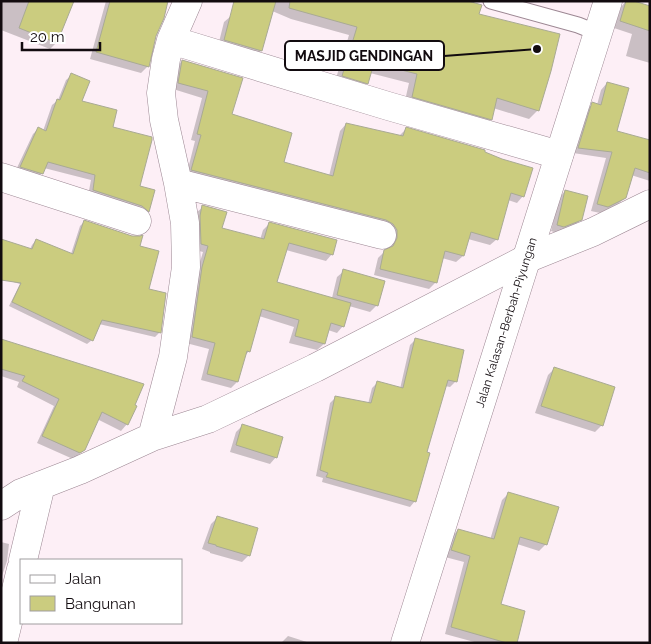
<svg xmlns="http://www.w3.org/2000/svg" width="651" height="644" font-family="Raleway,sans-serif">
	<style>
		.shadow { fill: #0003 }
		.building { fill: #cbcc7f; stroke: #a9aa94 }
		.lines { fill: none; stroke-linecap: round; stroke-linejoin: round }
		.service-casing { stroke: #9c8793; stroke-width: 17 }
		.minor-casing { stroke: #9c8793; stroke-width: 29 }
		.tertiary-casing { stroke: #9c8793; stroke-width: 29 }
		.service { stroke: #fff; stroke-width: 15 }
		.minor { stroke: #fff; stroke-width: 28 }
		.tertiary { stroke: #fff; stroke-width: 28 }
		.labels { text-anchor: middle; dominant-baseline: central; stroke-width: 4; stroke-linejoin: round; paint-order: stroke }
		.street-label { font-size: 12px; fill: #120b0f; stroke: #fff }
		.leader { fill: none; stroke: #120b0f; stroke-width: 2 }
		.callout-dot { fill: #120b0f; stroke: #fff; stroke-width: 2 }
		.callout { fill: #fff; stroke: #120b0f; stroke-width: 2 }
		.callout-label { font-size: 14px; text-anchor: middle; font-weight: bold; fill: #120b0f }
	</style>
	<rect width="100%" height="100%" fill="#fdeff6"/>
	<!-- shadow -->
	<path class="shadow" d="M 1,1 L 72,1 L 56,43 L 50,49 L 1,30 Z
		M 106,1 L 167,1 L 155,36 L 148,66 L 141,73 L 90,59 Z
		M 249,1 L 463,1 L 478,15 L 538,110 L 529,119 L 493,108 L 491,119 L 482,128 L 404,105 L 409,83 L 370,73 L 367,83 L 358,92 L 334,85 L 349,35 L 291,19 Z
		M 626,1 L 650,8 L 650,63 L 626,56 L 632,34 L 614,28 L 621,7 Z
		M 231,16 L 268,26 L 261,51 L 255,57 L 218,46 L 224,22 Z
		M 182,61 L 230,115 L 282,163 L 329,176 L 340,131 L 346,124 L 399,136 L 406,129 L 523,196 L 517,203 L 508,200 L 497,239 L 490,245 L 468,239 L 463,256 L 456,262 L 442,258 L 436,282 L 429,289 L 374,275 L 378,258 L 385,251 L 390,249 L 391,246 L 391,237 L 186,177 L 195,141 L 191,140 L 202,98 L 173,89 L 176,67 Z
		M 72,75 L 80,102 L 112,128 L 139,187 L 148,211 L 143,216 L 88,196 L 91,180 L 44,168 L 42,173 L 36,179 L 15,172 L 33,134 L 38,129 L 43,131 L 52,105 L 58,100 L 66,80 Z
		M 607,83 L 615,132 L 650,142 L 650,181 L 631,175 L 625,198 L 618,204 L 600,213 L 591,211 L 606,158 L 573,153 L 586,110 L 593,104 L 597,105 L 601,90 Z
		M 565,191 L 581,219 L 574,226 L 557,233 L 551,231 L 559,198 Z
		M 203,207 L 221,229 L 260,240 L 263,230 L 269,224 L 332,254 L 326,261 L 286,250 L 276,283 L 332,298 L 337,277 L 344,271 L 377,305 L 370,312 L 349,306 L 343,326 L 337,333 L 328,330 L 324,344 L 317,350 L 289,343 L 294,327 L 259,316 L 249,351 L 244,357 L 237,382 L 231,388 L 201,380 L 209,349 L 186,343 L 196,275 L 203,252 L 195,250 L 196,213 Z
		M 84,222 L 139,246 L 147,289 L 160,332 L 155,337 L 99,324 L 92,340 L 87,344 L 9,306 L 20,284 L 3,279 L 30,249 L 32,245 L 36,240 L 71,254 L 80,226 Z
		M 416,339 L 456,381 L 450,387 L 445,386 L 425,453 L 415,501 L 410,507 L 322,482 L 323,478 L 316,476 L 330,403 L 336,397 L 368,404 L 372,388 L 377,383 L 400,389 L 410,345 Z
		M 1,340 L 127,424 L 121,431 L 97,419 L 84,450 L 77,456 L 73,459 L 37,443 L 54,406 L 17,387 L 19,382 L 1,376 Z
		M 554,369 L 614,388 L 601,426 L 595,432 L 535,413 L 548,375 Z
		M 242,426 L 276,457 L 270,464 L 230,452 L 236,432 Z
		M 508,494 L 546,544 L 539,551 L 517,544 L 499,605 L 516,643 L 478,643 L 445,634 L 464,562 L 445,557 L 451,537 L 458,530 L 490,540 L 502,500 Z
		M 217,518 L 249,555 L 242,562 L 210,553 L 210,552 L 202,549 L 211,524 Z
		M 1,542 L 9,544 L 7,561 L 1,579 Z
		M 288,636 L 310,643 L 281,643 Z"/>
	<!-- building -->
	<path class="building" d="M 29,1 L 74,1 L 57,43 L 19,28 Z
		M 110,1 L 168,1 L 164,18 L 156,36 L 149,67 L 96,52 Z
		M 234,1 L 276,1 L 262,51 L 224,40 Z
		M 290,1 L 468,1 L 482,5 L 479,14 L 560,34 L 551,71 L 539,111 L 497,98 L 492,120 L 412,97 L 417,74 L 374,63 L 368,84 L 342,76 L 357,27 L 289,8 Z
		M 626,1 L 634,1 L 650,6 L 650,31 L 620,21 Z
		M 182,60 L 243,78 L 232,114 L 292,133 L 284,162 L 333,176 L 346,123 L 403,136 L 406,127 L 485,150 L 485,152 L 502,159 L 533,168 L 524,197 L 511,193 L 498,240 L 471,232 L 464,256 L 445,251 L 437,283 L 380,269 L 384,250 L 393,246 L 397,238 L 397,230 L 393,224 L 386,220 L 191,170 L 201,135 L 197,134 L 208,91 L 178,83 Z
		M 71,73 L 90,81 L 82,101 L 117,110 L 113,127 L 152,137 L 152,140 L 140,186 L 155,190 L 149,212 L 142,206 L 93,190 L 95,175 L 48,162 L 43,174 L 20,167 L 38,127 L 46,131 L 57,99 L 60,100 Z
		M 607,82 L 629,88 L 617,131 L 650,140 L 650,173 L 635,168 L 626,198 L 608,207 L 597,204 L 612,152 L 578,148 L 592,102 L 601,105 Z
		M 565,190 L 588,196 L 582,220 L 564,227 L 557,225 Z
		M 202,205 L 227,212 L 222,228 L 264,239 L 269,222 L 337,240 L 333,255 L 289,243 L 277,282 L 351,303 L 344,327 L 331,323 L 325,344 L 295,336 L 299,320 L 262,309 L 250,352 L 247,351 L 238,382 L 207,374 L 215,343 L 192,337 L 202,267 L 208,246 L 201,244 L 200,216 Z
		M 84,220 L 132,236 L 140,236 L 143,235 L 140,246 L 159,251 L 149,289 L 166,293 L 161,333 L 102,320 L 93,341 L 12,302 L 21,283 L 1,280 L 1,239 L 32,249 L 36,239 L 73,254 Z
		M 343,269 L 385,281 L 378,306 L 337,295 Z
		M 415,338 L 464,350 L 457,382 L 448,380 L 427,452 L 430,453 L 416,502 L 326,477 L 328,473 L 320,470 L 335,396 L 371,403 L 377,381 L 403,388 Z
		M 1,339 L 144,384 L 135,405 L 137,406 L 128,425 L 102,412 L 85,450 L 80,453 L 42,436 L 59,399 L 22,381 L 25,376 L 1,369 Z
		M 554,367 L 615,387 L 603,426 L 541,406 Z
		M 242,424 L 283,437 L 277,458 L 236,445 Z
		M 508,492 L 559,507 L 547,545 L 520,537 L 501,604 L 525,611 L 517,643 L 507,643 L 451,627 L 470,556 L 451,550 L 458,529 L 494,539 Z
		M 217,516 L 258,528 L 250,556 L 216,546 L 216,545 L 208,543 Z"/>
	<g class="lines">
		<defs>
			<path id="service" d="M 491,1 L 578,25 L 598,33"/>
			<path id="minor" d="M 171,40 L 388,106 L 559,155
				M 1,177 L 137,221
				M 178,183 L 382,235
				M 152,437 L 173,357 L 186,267 L 185,223 L 178,183 L 164,120 L 161,93 L 166,59 L 171,40 L 188,1
				M 1,506 L 21,493 L 80,470 L 152,437 L 208,419 L 315,368 L 526,259 L 593,232 L 650,204
				M 23,560 L 41,485
				M 3,643 L 21,569"/>
			<g id="tertiary">
				<path id="s1" d="M 405,643 L 608,1"/>
			</g>
		</defs>
		<!-- service casing -->
		<use href="#service" class="service-casing"/>
		<!-- minor casing -->
		<use href="#minor" class="minor-casing"/>
		<!-- tertiary casing -->
		<use href="#tertiary" class="tertiary-casing"/>
		<!-- service -->
		<use href="#service" class="service"/>
		<!-- minor -->
		<use href="#minor" class="minor"/>
		<!-- tertiary -->
		<use href="#tertiary" class="tertiary"/>
	</g>
	<g class="labels">
		<!-- street labels -->
		<g class="street-label">
			<text stroke="none"><textPath href="#s1" startOffset="336">Jalan Kalasan-Berbah-Piyungan</textPath></text>
		</g>
	</g>
	<!-- callouts -->
	<path class="leader" d="M537 49L444 56"/>
	<circle class="callout-dot" cx="537" cy="49" r="5"/>
	<rect class="callout" x="285" y="41" width="159" height="29" rx="5"/>
	<g class="callout-label">
		<text x="364" y="61">MASJID GENDINGAN</text>
	</g>
	<!-- border -->
	<rect width="651" height="644" fill="none" stroke="#120b0f" stroke-width="5"/>
	<!-- legend -->
	<rect x="20" y="559" width="162" height="65" fill="#ffffff" stroke="#a09d9f"/>
	<rect x="30" y="575" width="25" height="8" fill="#ffffff" stroke="#a09d9f"/>
	<text x="65" y="584" font-size="15" fill="#120b0f">Jalan</text>
	<rect x="30" y="596" width="25" height="15" fill="#cbcc7f" stroke="#a09d9f"/>
	<text x="65" y="609" font-size="15" fill="#120b0f">Bangunan</text>
	<!-- scale -->
	<path d="M22 42v8h78v-8" fill="none" stroke="#120b0f" stroke-width="2.5"/>
	<text x="30" y="42" font-size="15" fill="#120b0f" stroke="#ffffff" stroke-width="4" paint-order="stroke">20 m</text>
</svg>
